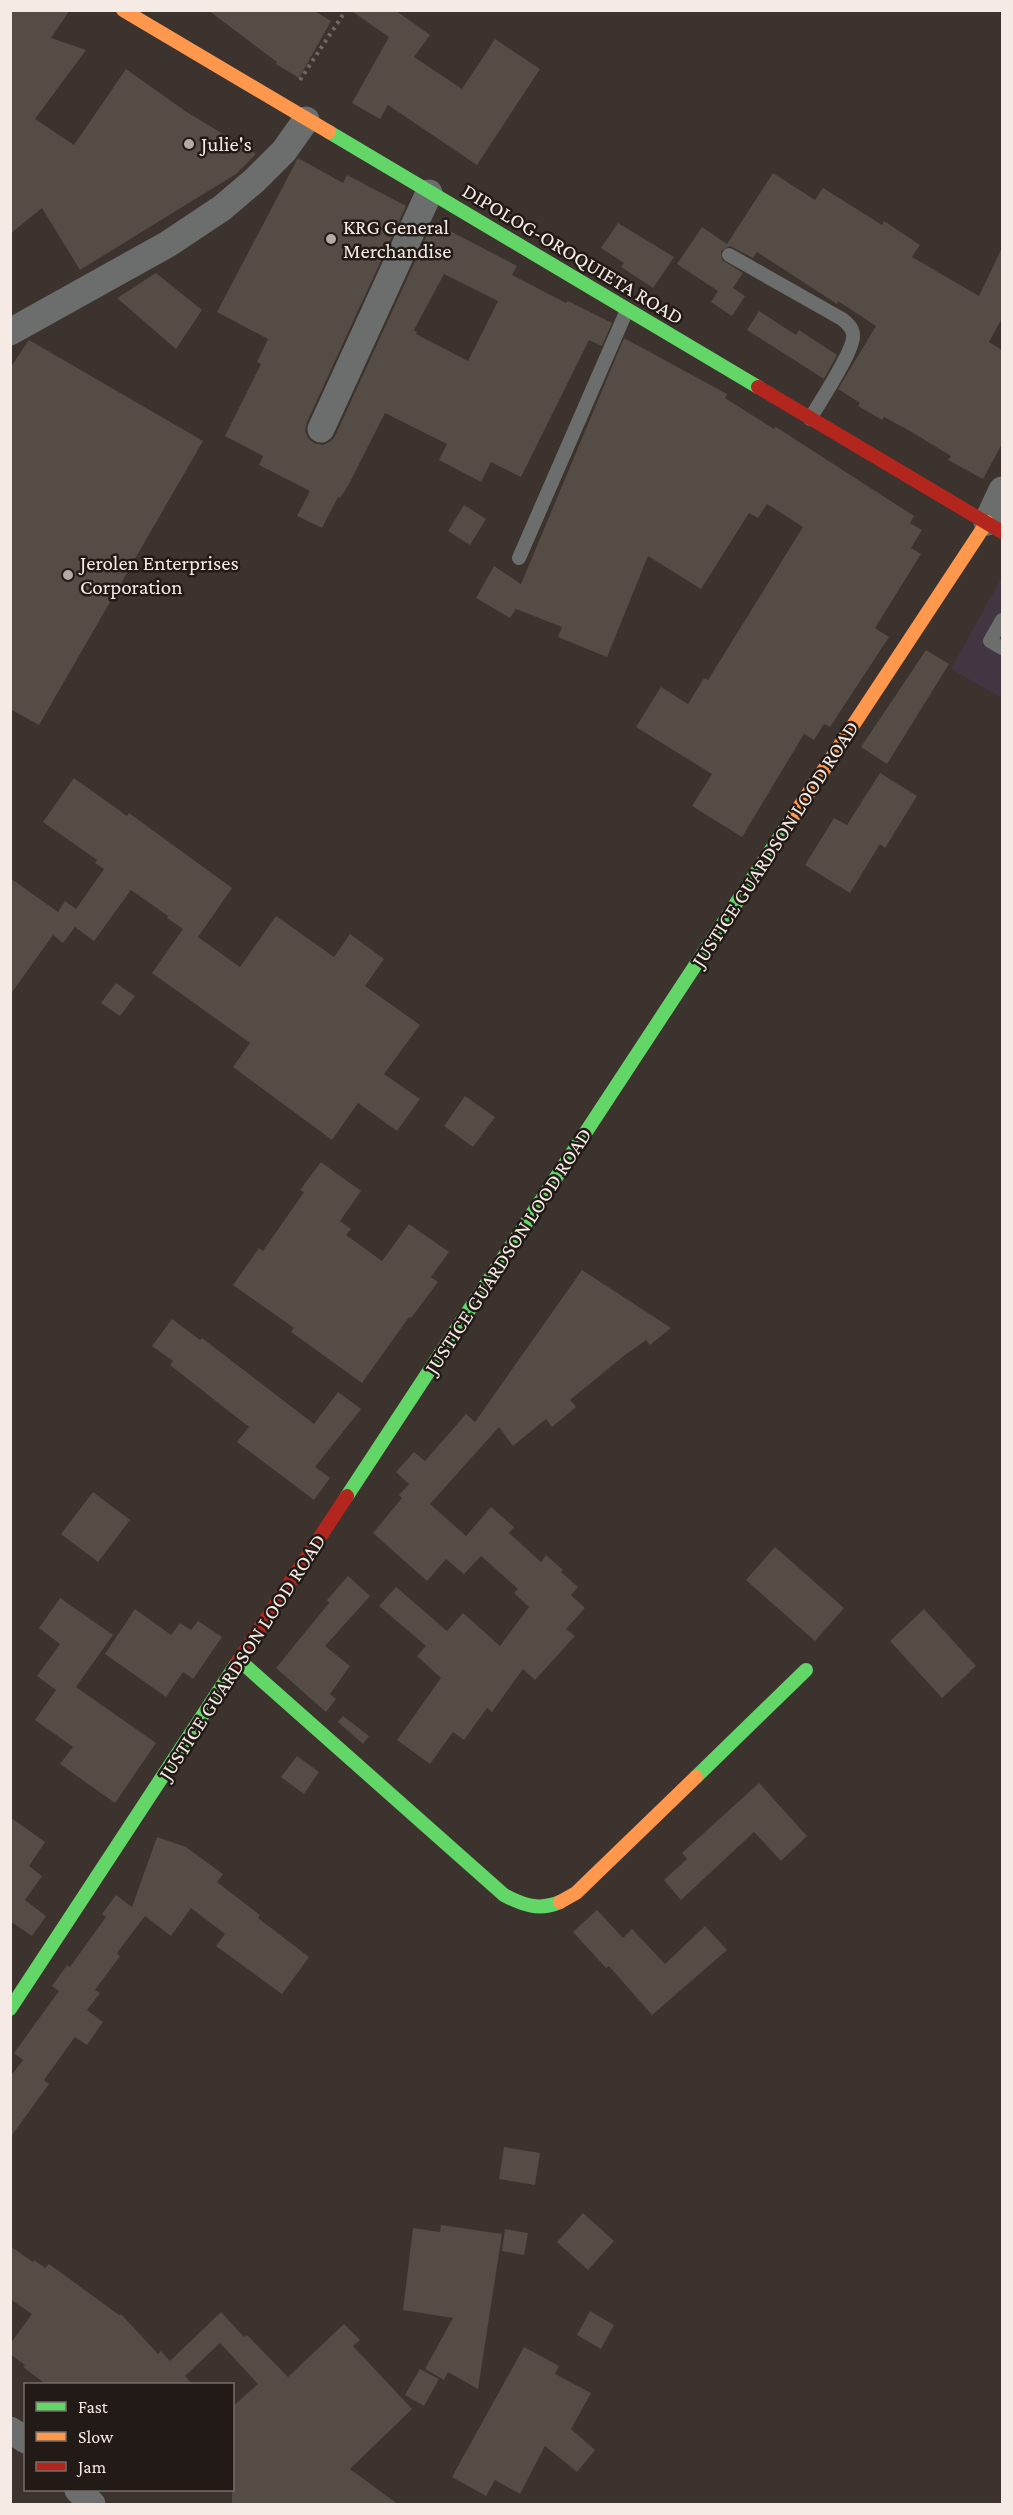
<svg xmlns="http://www.w3.org/2000/svg" width="1013" height="2515" font-family="'Crimson Pro',serif">
	<style>
		.commercial { fill: #433643 }
		.building { fill: #554c46; fill-rule: evenodd }
		.lines { fill: none; stroke-linecap: round; stroke-linejoin: round }
		.path { stroke: #6c6b6a; stroke-width: 4; stroke-dasharray: 3 4.5; stroke-linecap: butt }
		.lane { stroke: #6b6e6c; stroke-width: 14 }
		.street { stroke: #6b6e6c; stroke-width: 27 }
		.fast { stroke: #63d668; stroke-width: 14 }
		.slow { stroke: #ff974d; stroke-width: 14 }
		.jam { stroke: #b3261e; stroke-width: 14 }
		.poi-dot { fill: #b5aaa5; stroke: #221a16; stroke-width: 2 }
		.labels { text-anchor: middle; dominant-baseline: central; stroke-width: 5; stroke-linejoin: round; paint-order: stroke }
		.poi-label { font-size: 21px; fill: #f6eae5; stroke: #221a16; text-anchor: start }
		.street-label { font-size: 21px; fill: #f6eae5; stroke: #221a16 }
	</style>
	<rect width="100%" height="100%" fill="#3c322e"/>
	<!-- commercial -->
	<path class="commercial" d="M 1002,577 L 1002,698 L 951,669 Z"/>
	<!-- building -->
	<path class="building" d="M 10,10 L 70,10 L 51,38 L 86,50 L 35,119 L 74,145 L 126,69 L 185,111 L 256,154 L 236,174 L 80,270 L 42,208 L 10,234 Z
		M 208,10 L 313,10 L 331,21 L 299,78 L 276,64 L 277,62 Z
		M 350,10 L 395,10 L 430,35 L 414,57 L 462,89 L 495,39 L 540,69 L 477,165 L 388,105 L 380,119 L 352,103 L 389,37 Z
		M 298,158 L 343,183 L 347,175 L 406,206 L 307,422 L 305,431 L 308,438 L 314,443 L 323,445 L 331,441 L 335,436 L 433,222 L 517,266 L 512,275 L 566,303 L 568,301 L 612,323 L 602,346 L 589,340 L 521,477 L 491,462 L 481,482 L 439,460 L 447,444 L 385,413 L 349,484 L 340,498 L 338,497 L 322,528 L 297,516 L 310,491 L 259,465 L 263,456 L 225,436 L 261,364 L 257,362 L 268,339 L 217,312 ZM 444,274 L 498,301 L 468,361 L 416,334 L 417,332 L 414,330 Z
		M 773,173 L 815,200 L 823,188 L 882,225 L 884,221 L 920,245 L 912,257 L 979,296 L 1002,248 L 1002,318 L 989,342 L 1002,350 L 1002,444 L 983,479 L 948,460 L 951,456 L 910,431 L 884,417 L 882,420 L 858,406 L 860,403 L 838,389 L 876,326 L 838,301 L 837,304 L 757,252 L 753,258 L 730,246 L 721,251 L 722,260 L 743,273 L 733,288 L 745,296 L 732,316 L 711,302 L 718,291 L 677,264 L 702,227 L 727,244 Z
		M 618,223 L 674,257 L 653,288 L 621,267 L 624,263 L 601,248 Z
		M 156,273 L 202,310 L 176,349 L 117,298 Z
		M 759,311 L 796,335 L 799,330 L 837,355 L 824,379 L 747,330 Z
		M 624,338 L 727,394 L 725,398 L 774,429 L 776,427 L 914,516 L 910,523 L 922,530 L 911,548 L 921,554 L 875,628 L 889,637 L 830,727 L 824,724 L 814,740 L 804,734 L 742,837 L 692,806 L 712,774 L 636,727 L 661,687 L 688,704 L 704,678 L 708,680 L 803,527 L 767,504 L 758,518 L 749,513 L 701,589 L 648,556 L 607,657 L 558,637 L 562,627 L 516,609 L 510,618 L 476,598 L 494,566 L 521,584 Z
		M 29,340 L 203,441 L 39,725 L 10,709 L 10,368 Z
		M 464,505 L 486,519 L 470,545 L 448,531 Z
		M 926,650 L 949,664 L 887,764 L 861,747 Z
		M 880,773 L 917,796 L 885,848 L 880,844 L 850,893 L 805,865 L 834,818 L 847,825 Z
		M 74,778 L 127,816 L 129,813 L 232,888 L 198,937 L 240,967 L 276,916 L 334,957 L 350,934 L 384,959 L 365,986 L 420,1025 L 384,1074 L 420,1099 L 397,1131 L 358,1103 L 332,1140 L 233,1067 L 250,1043 L 152,973 L 183,929 L 167,918 L 168,916 L 131,890 L 94,941 L 75,927 L 63,943 L 53,935 L 10,995 L 10,878 L 58,912 L 65,901 L 76,909 L 104,869 L 95,863 L 97,860 L 43,822 Z
		M 116,983 L 135,996 L 120,1016 L 101,1003 Z
		M 465,1096 L 495,1117 L 473,1147 L 444,1126 Z
		M 321,1162 L 361,1191 L 340,1221 L 351,1229 L 346,1235 L 382,1261 L 409,1224 L 449,1252 L 431,1277 L 438,1282 L 411,1318 L 409,1317 L 362,1383 L 291,1332 L 294,1328 L 233,1285 L 259,1248 L 263,1251 L 304,1192 L 300,1190 Z
		M 582,1270 L 671,1328 L 650,1345 L 646,1340 L 625,1355 L 570,1400 L 576,1407 L 552,1427 L 546,1419 L 513,1446 L 499,1427 L 430,1504 L 466,1536 L 491,1507 L 514,1527 L 509,1533 L 541,1562 L 546,1555 L 563,1570 L 561,1572 L 578,1587 L 571,1595 L 585,1608 L 566,1629 L 575,1636 L 535,1680 L 523,1669 L 492,1712 L 487,1708 L 464,1740 L 453,1732 L 430,1764 L 397,1740 L 441,1678 L 417,1656 L 426,1646 L 379,1606 L 396,1587 L 447,1631 L 463,1613 L 500,1646 L 529,1607 L 514,1593 L 518,1589 L 481,1556 L 464,1574 L 446,1559 L 427,1581 L 373,1533 L 402,1498 L 399,1495 L 409,1484 L 396,1472 L 414,1452 L 425,1461 L 466,1414 L 475,1422 Z
		M 172,1319 L 200,1340 L 202,1338 L 314,1424 L 338,1392 L 361,1409 L 315,1467 L 330,1478 L 314,1500 L 237,1442 L 249,1427 L 170,1365 L 173,1361 L 152,1346 Z
		M 93,1492 L 130,1520 L 98,1562 L 61,1534 Z
		M 775,1547 L 844,1608 L 815,1641 L 746,1580 Z
		M 348,1576 L 370,1596 L 325,1646 L 350,1666 L 330,1694 L 336,1699 L 326,1712 L 276,1668 L 329,1603 L 327,1600 Z
		M 60,1598 L 113,1635 L 76,1687 L 156,1743 L 115,1803 L 60,1764 L 73,1747 L 35,1720 L 56,1690 L 37,1676 L 60,1644 L 39,1628 Z
		M 135,1609 L 171,1635 L 180,1623 L 191,1630 L 198,1621 L 222,1637 L 193,1679 L 183,1672 L 166,1697 L 105,1654 Z
		M 924,1609 L 976,1666 L 942,1698 L 890,1641 Z
		M 343,1716 L 369,1736 L 363,1744 L 338,1722 Z
		M 297,1756 L 319,1772 L 304,1794 L 281,1777 Z
		M 759,1783 L 807,1836 L 781,1861 L 754,1832 L 681,1900 L 664,1880 L 687,1859 L 682,1853 Z
		M 10,1817 L 45,1842 L 29,1866 L 42,1876 L 25,1900 L 46,1916 L 32,1936 L 10,1921 Z
		M 157,1837 L 186,1847 L 223,1874 L 217,1882 L 260,1915 L 258,1918 L 309,1957 L 282,1994 L 216,1946 L 225,1934 L 191,1908 L 171,1936 L 145,1916 L 117,1953 L 120,1956 L 95,1990 L 100,1993 L 87,2010 L 103,2022 L 87,2045 L 75,2037 L 44,2080 L 49,2084 L 10,2138 L 10,2077 L 23,2060 L 14,2053 L 59,1991 L 52,1986 L 67,1965 L 70,1967 L 106,1917 L 102,1914 L 116,1895 L 132,1907 Z
		M 597,1910 L 623,1938 L 632,1929 L 665,1964 L 705,1926 L 727,1950 L 652,2015 L 609,1966 L 606,1968 L 573,1932 Z
		M 504,2147 L 540,2153 L 535,2185 L 499,2179 Z
		M 583,2213 L 614,2241 L 588,2270 L 557,2242 Z
		M 441,2225 L 502,2234 L 478,2389 L 448,2372 L 444,2380 L 425,2369 L 453,2318 L 403,2310 L 413,2228 L 440,2232 Z
		M 505,2229 L 528,2233 L 524,2255 L 502,2251 Z
		M 10,2246 L 33,2262 L 34,2260 L 45,2268 L 49,2264 L 119,2315 L 121,2314 L 158,2354 L 161,2351 L 170,2361 L 221,2312 L 244,2337 L 247,2335 L 288,2377 L 344,2324 L 360,2340 L 353,2346 L 412,2409 L 350,2469 L 399,2505 L 232,2505 L 232,2407 L 258,2384 L 220,2343 L 185,2376 L 193,2385 L 47,2385 L 23,2367 L 25,2365 L 10,2354 L 10,2344 L 32,2314 L 10,2299 Z
		M 590,2311 L 614,2325 L 601,2349 L 577,2335 Z
		M 524,2347 L 559,2366 L 555,2374 L 591,2393 L 571,2429 L 595,2450 L 577,2472 L 545,2446 L 520,2494 L 495,2480 L 486,2496 L 452,2477 Z
		M 420,2369 L 439,2379 L 424,2406 L 405,2395 Z"/>
	<g class="lines">
		<!-- path -->
		<path class="path" d="M 300,80 L 346,10"/>
		<!-- lane -->
		<path class="lane" d="M 729,255 L 842,319 C 847,323 852,327 853,334 C 856,348 819,403 810,419
			M 519,558 L 627,310
			M 1002,620 L 990,641 L 1002,648"/>
		<!-- street -->
		<path class="street" d="M 10,332 L 168,244 L 222,208 L 255,180 L 284,151 L 306,120
			M 321,429 L 429,193
			M 987,522 L 1002,490
			M 10,2430 L 26,2440
			M 78,2490 L 92,2504"/>
		<!-- fast -->
		<path class="fast" d="M 329,132 L 758,387
			M 347,1496 L 794,815
			M 239,1660 L 504,1895 C 523,1905 539,1911 560,1902
			M 696,1777 L 806,1670
			M 10,2009 L 237,1663"/>
		<!-- slow -->
		<path class="slow" d="M 123,10 L 329,132
			M 794,815 L 987,522
			M 560,1902 L 576,1893 L 696,1777"/>
		<!-- jam -->
		<path class="jam" d="M 758,387 L 1002,532
			M 237,1663 L 347,1496"/>
	</g>
	<!-- markers -->
	<g class="poi-dot">
		<circle cx="189" cy="144" r="6"/>
		<circle cx="331" cy="239" r="6"/>
		<circle cx="68" cy="575" r="6"/>
	</g>
	<g class="labels">
		<!-- poi labels -->
		<g class="poi-label">
			<text x="201" y="144">Julie's</text>
			<text x="343" y="227">KRG General<tspan x="343" dy="24">Merchandise</tspan></text>
			<text x="80" y="563">Jerolen Enterprises<tspan x="80" dy="24">Corporation</tspan></text>
		</g>
		<!-- street labels -->
		<g class="street-label">
			<text transform="translate(573 254) rotate(31)">DIPOLOG-OROQUIETA ROAD</text>
			<text transform="translate(775 844) rotate(-57)">JUSTICE GUARDSON LOOD ROAD</text>
			<text transform="translate(508 1251) rotate(-57)">JUSTICE GUARDSON LOOD ROAD</text>
			<text transform="translate(242 1657) rotate(-57)">JUSTICE GUARDSON LOOD ROAD</text>
		</g>
	</g>
	<!-- border -->
	<rect width="1013" height="2515" fill="none" stroke="#f6eae5" stroke-width="24"/>
	<!-- legend -->
	<rect x="24" y="2383" width="210" height="108" fill="#221a16" stroke="#776d69" stroke-width="1.5"/>
	<rect x="36" y="2402" width="30" height="9" fill="#63d668" stroke="#776d69" stroke-width="1.5"/>
	<text x="78" y="2413" font-size="18" fill="#f6eae5">Fast</text>
	<rect x="36" y="2432" width="30" height="9" fill="#ff974d" stroke="#776d69" stroke-width="1.5"/>
	<text x="78" y="2443" font-size="18" fill="#f6eae5">Slow</text>
	<rect x="36" y="2462" width="30" height="9" fill="#b3261e" stroke="#776d69" stroke-width="1.5"/>
	<text x="78" y="2473" font-size="18" fill="#f6eae5">Jam</text>
</svg>
